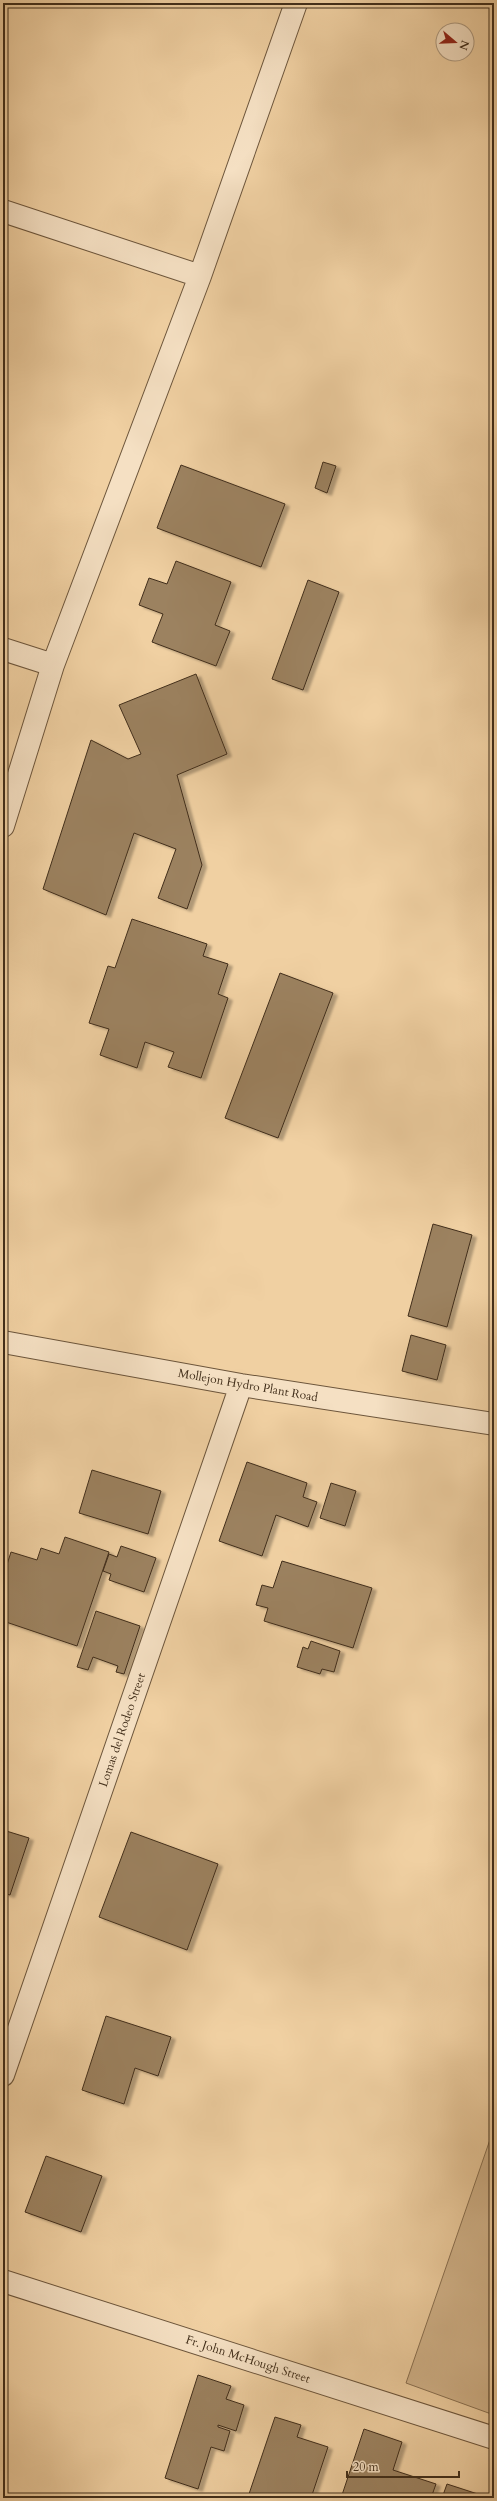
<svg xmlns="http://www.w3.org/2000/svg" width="497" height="2501" font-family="Cardo,serif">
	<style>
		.green { fill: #d2b48b; stroke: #8a7152 }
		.building { fill: #9c8261; stroke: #412e1a; filter: url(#shadow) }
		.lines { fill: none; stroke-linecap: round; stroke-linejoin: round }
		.minor-casing { stroke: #6d563c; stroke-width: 24 }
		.minor { stroke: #f5e0c3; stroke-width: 22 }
		.labels { text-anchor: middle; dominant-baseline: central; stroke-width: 3; stroke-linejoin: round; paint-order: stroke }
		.street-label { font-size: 12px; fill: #412e1a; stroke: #f5e0c3 }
	</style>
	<defs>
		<filter id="shadow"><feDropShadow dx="4.5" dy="2.5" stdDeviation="1" flood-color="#0004"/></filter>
	</defs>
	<rect width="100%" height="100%" fill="#f0d0a2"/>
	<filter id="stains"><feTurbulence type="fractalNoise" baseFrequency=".005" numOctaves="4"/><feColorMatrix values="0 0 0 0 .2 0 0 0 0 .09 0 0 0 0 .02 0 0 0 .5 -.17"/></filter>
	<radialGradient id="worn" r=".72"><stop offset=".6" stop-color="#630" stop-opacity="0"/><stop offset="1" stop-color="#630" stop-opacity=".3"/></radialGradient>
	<!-- green -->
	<path class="green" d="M 494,2128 L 494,2415 L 406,2383 Z"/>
	<!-- building -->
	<path class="building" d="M 323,462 L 336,466 L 327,493 L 315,488 Z
		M 181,465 L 285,504 L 261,567 L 157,528 Z
		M 176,561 L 231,582 L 215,625 L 230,631 L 216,666 L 152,642 L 163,614 L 139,605 L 149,578 L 167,584 Z
		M 308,580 L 339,592 L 303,690 L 272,679 Z
		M 196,674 L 227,754 L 177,775 L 202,865 L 187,909 L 158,898 L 176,849 L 134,833 L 106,915 L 43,889 L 91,740 L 128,759 L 141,754 L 119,705 Z
		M 132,919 L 207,944 L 203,956 L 228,964 L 218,994 L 228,998 L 201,1078 L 168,1067 L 174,1052 L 145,1042 L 137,1068 L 100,1055 L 109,1029 L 89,1023 L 108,966 L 115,968 Z
		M 280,973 L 333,993 L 278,1138 L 225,1118 Z
		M 433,1224 L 472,1235 L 447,1327 L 408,1316 Z
		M 411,1335 L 446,1345 L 437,1380 L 402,1371 Z
		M 247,1462 L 307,1483 L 303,1497 L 317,1502 L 308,1527 L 276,1515 L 262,1556 L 219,1541 Z
		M 92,1470 L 161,1491 L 148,1534 L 79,1513 Z
		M 331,1483 L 356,1491 L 345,1526 L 320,1518 Z
		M 65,1537 L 109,1552 L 77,1646 L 3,1621 L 3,1577 L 11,1552 L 37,1560 L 41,1548 L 59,1554 Z
		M 121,1546 L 156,1558 L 144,1592 L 109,1580 L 111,1574 L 103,1571 L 109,1554 L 117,1557 Z
		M 282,1561 L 372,1588 L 353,1648 L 264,1621 L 268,1608 L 256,1605 L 262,1585 L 273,1588 Z
		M 96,1611 L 140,1626 L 124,1674 L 116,1672 L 118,1666 L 93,1657 L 88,1670 L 77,1667 Z
		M 311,1641 L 340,1651 L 334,1672 L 322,1669 L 320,1674 L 297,1667 L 303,1647 L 308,1649 Z
		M 3,1830 L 29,1838 L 10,1895 L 3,1893 Z
		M 131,1832 L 218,1864 L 187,1950 L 99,1917 Z
		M 106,2016 L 171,2037 L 158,2076 L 135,2068 L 124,2104 L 82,2090 Z
		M 46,2156 L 102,2176 L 81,2232 L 25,2212 Z
		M 198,2375 L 231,2386 L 226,2399 L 244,2405 L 236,2431 L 218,2425 L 218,2427 L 230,2431 L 224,2451 L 211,2447 L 198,2489 L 165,2478 Z
		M 275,2417 L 301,2425 L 297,2437 L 328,2447 L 311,2498 L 261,2498 L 249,2494 Z
		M 364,2429 L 402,2442 L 393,2470 L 436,2484 L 431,2498 L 341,2498 Z
		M 447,2484 L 490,2498 L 442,2498 Z"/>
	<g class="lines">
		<defs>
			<path id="minor" d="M 3,211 L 200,276
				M 3,649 L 53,665
				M 3,826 L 53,665 L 200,276 L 296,3
				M 3,1342 L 241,1385 L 494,1424
				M 3,2075 L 241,1385
				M 3,2281 L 494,2438"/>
		</defs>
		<!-- minor casing -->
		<use href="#minor" class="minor-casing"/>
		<!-- minor -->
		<use href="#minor" class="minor"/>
	</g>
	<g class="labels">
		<!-- street labels -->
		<g class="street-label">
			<text transform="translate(248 1385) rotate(10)">Mollejon Hydro Plant Road</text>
			<text transform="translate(122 1730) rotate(-71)">Lomas del Rodeo Street</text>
			<text transform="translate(248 2359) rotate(18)">Fr. John McHough Street</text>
		</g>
	</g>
	<!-- margin -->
	<rect width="497" height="2501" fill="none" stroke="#f0d0a2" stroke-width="16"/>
	<rect x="4" y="4" width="489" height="2493" fill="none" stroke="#412e1a" stroke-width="2"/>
	<rect x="8" y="8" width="481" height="2485" fill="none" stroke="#412e1a"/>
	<!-- north arrow -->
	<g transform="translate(455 42) rotate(109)"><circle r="19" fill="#f5e0c3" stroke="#ad997f"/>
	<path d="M0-3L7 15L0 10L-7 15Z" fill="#8f2418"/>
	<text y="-6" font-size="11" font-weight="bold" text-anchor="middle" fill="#412e1a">N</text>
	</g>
	<!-- scale -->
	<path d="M347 2471v6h112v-6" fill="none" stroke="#412e1a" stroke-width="2"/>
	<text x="353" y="2471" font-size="12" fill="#412e1a" stroke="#f5e0c3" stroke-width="3" paint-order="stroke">20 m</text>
	<rect width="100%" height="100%" filter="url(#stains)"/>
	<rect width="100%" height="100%" fill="url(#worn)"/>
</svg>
